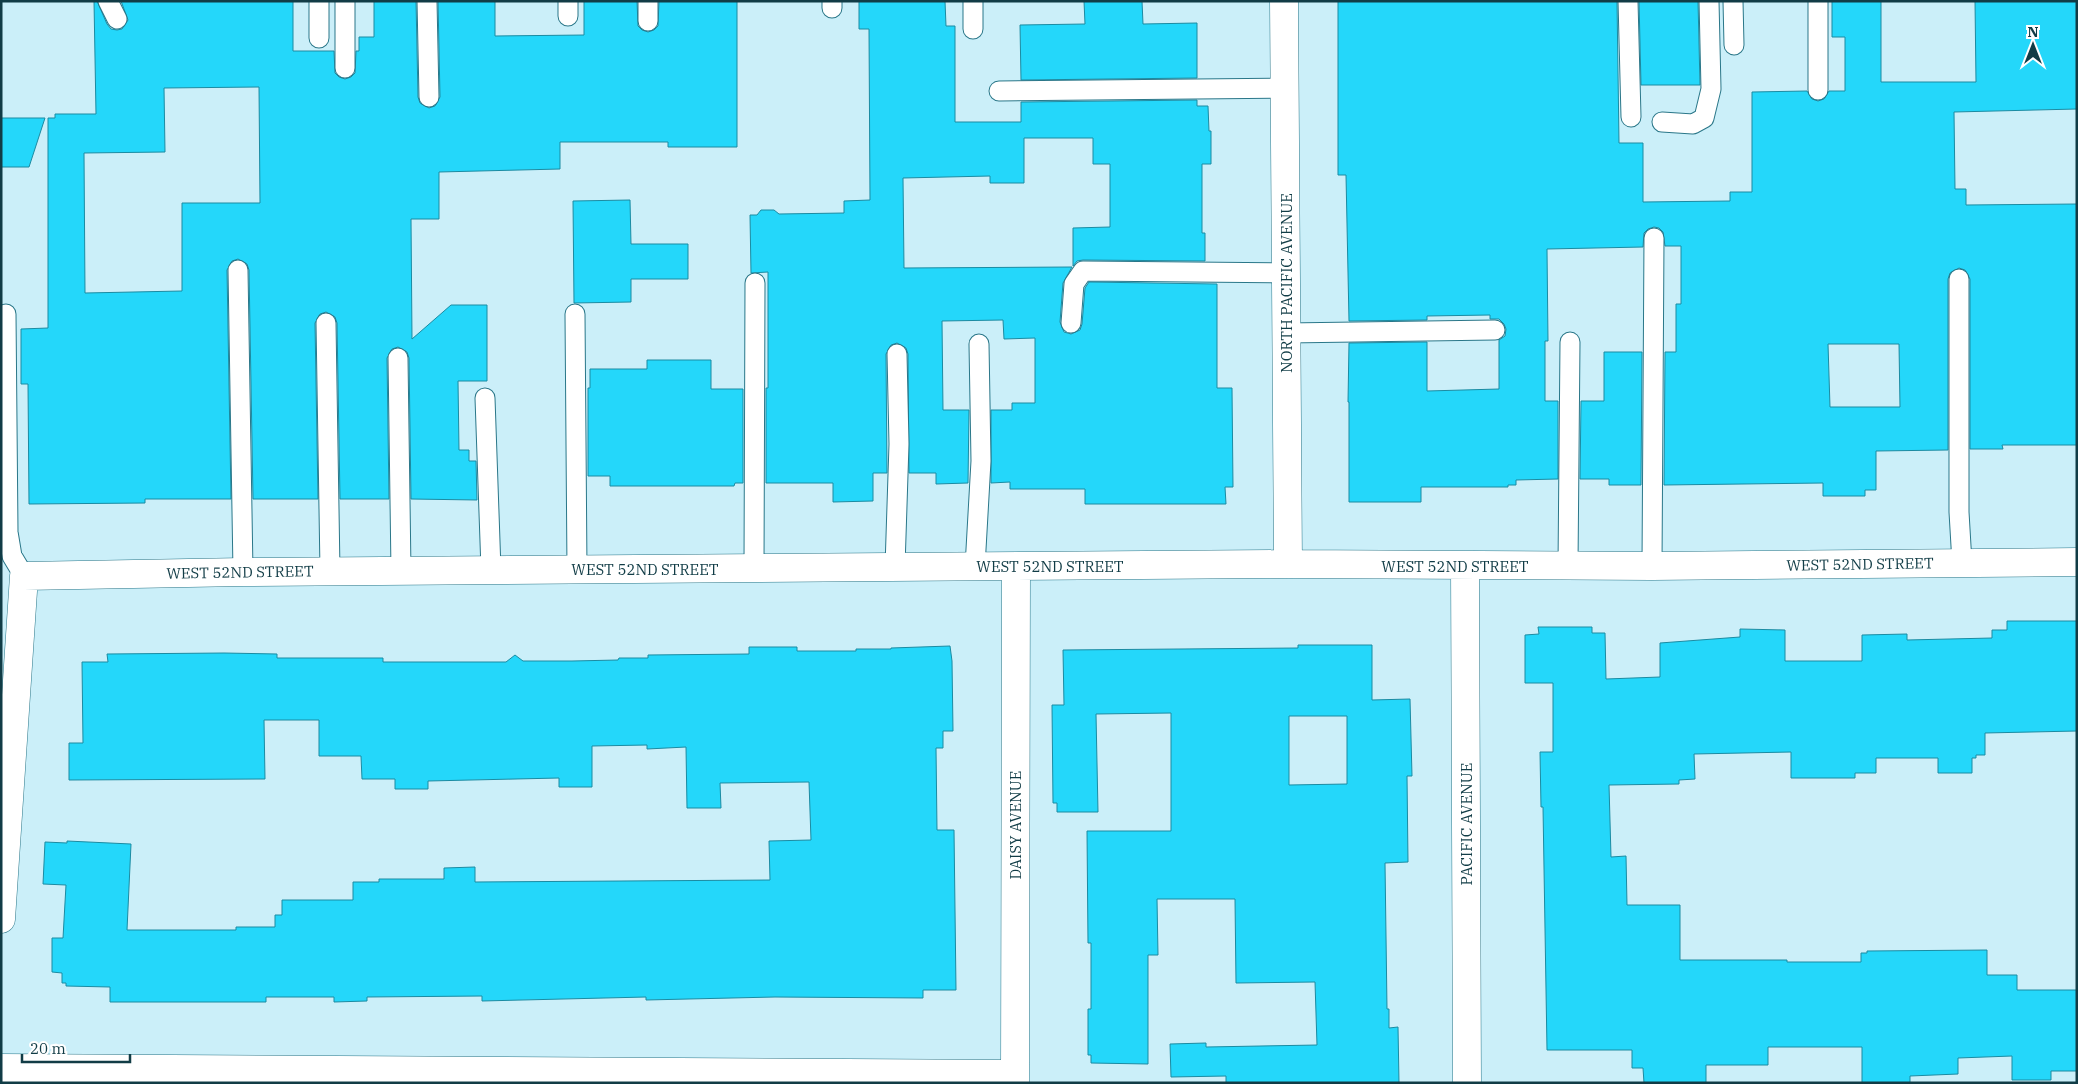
<svg xmlns="http://www.w3.org/2000/svg" width="2078" height="1084" font-family="'IBM Plex Serif',serif">
	<style>
		.building { fill: #24d7fa; stroke: #1b8ba2; fill-rule: evenodd }
		.lines { fill: none; stroke-linecap: round; stroke-linejoin: round }
		.lane-casing { stroke: #2a7789; stroke-width: 21 }
		.street-casing { stroke: #2a7789; stroke-width: 29 }
		.lane { stroke: #fff; stroke-width: 19 }
		.street { stroke: #fff; stroke-width: 28 }
		.labels { text-anchor: middle; dominant-baseline: central; stroke-width: 5; stroke-linejoin: round; paint-order: stroke }
		.street-label { font-size: 15px; fill: #113c46; stroke: #fff }
	</style>
	<rect width="100%" height="100%" fill="#cbeff9"/>
	<!-- building -->
	<path class="building" d="M 94,1 L 97,1 L 107,24 L 111,29 L 117,30 L 122,29 L 128,20 L 121,1 L 293,1 L 293,51 L 334,51 L 335,73 L 339,77 L 345,79 L 351,77 L 355,73 L 356,51 L 359,51 L 359,37 L 374,37 L 374,1 L 416,1 L 418,97 L 420,103 L 429,108 L 435,106 L 440,97 L 438,1 L 495,1 L 495,36 L 584,35 L 584,1 L 637,1 L 638,26 L 642,30 L 648,32 L 654,30 L 658,26 L 659,1 L 737,1 L 737,147 L 668,147 L 668,142 L 560,142 L 560,169 L 439,172 L 439,219 L 411,219 L 412,339 L 451,305 L 487,305 L 487,381 L 458,381 L 459,450 L 469,450 L 469,461 L 476,461 L 477,500 L 411,499 L 409,358 L 407,352 L 398,347 L 392,349 L 387,358 L 389,499 L 340,499 L 337,323 L 335,317 L 326,312 L 320,314 L 315,323 L 318,499 L 253,499 L 249,270 L 247,264 L 238,259 L 232,261 L 227,270 L 231,499 L 145,499 L 145,503 L 29,504 L 28,384 L 21,384 L 21,329 L 48,328 L 48,118 L 55,118 L 55,114 L 96,114 ZM 259,87 L 260,203 L 182,203 L 182,291 L 85,293 L 84,153 L 165,152 L 164,88 Z
		M 859,1 L 945,1 L 946,26 L 955,26 L 955,122 L 1021,122 L 1021,102 L 1197,100 L 1197,106 L 1208,106 L 1209,131 L 1211,131 L 1211,164 L 1202,164 L 1202,233 L 1205,233 L 1205,261 L 1083,260 L 1077,261 L 1073,266 L 1073,228 L 1110,227 L 1110,164 L 1093,164 L 1093,138 L 1024,138 L 1024,183 L 990,183 L 990,176 L 903,178 L 904,268 L 1072,267 L 1063,283 L 1060,322 L 1064,332 L 1071,334 L 1080,330 L 1082,324 L 1085,288 L 1089,282 L 1217,284 L 1217,388 L 1232,388 L 1233,487 L 1225,487 L 1226,504 L 1085,504 L 1085,489 L 1010,489 L 1010,482 L 991,483 L 991,410 L 1012,410 L 1012,403 L 1035,403 L 1035,338 L 1004,339 L 1003,320 L 942,321 L 943,410 L 969,410 L 968,483 L 936,484 L 936,473 L 909,473 L 908,354 L 906,348 L 897,343 L 891,345 L 886,354 L 887,473 L 873,473 L 873,501 L 833,502 L 833,483 L 766,483 L 766,388 L 768,388 L 768,272 L 751,273 L 750,215 L 757,215 L 761,210 L 774,210 L 779,214 L 844,213 L 844,201 L 870,200 L 869,29 L 859,29 Z
		M 1084,1 L 1142,1 L 1143,24 L 1197,23 L 1197,78 L 1021,80 L 1020,25 L 1085,24 Z
		M 1338,1 L 1617,1 L 1619,143 L 1643,143 L 1643,202 L 1730,201 L 1730,192 L 1752,192 L 1752,92 L 1807,91 L 1812,99 L 1818,101 L 1824,99 L 1829,91 L 1845,91 L 1845,37 L 1832,37 L 1832,1 L 1881,1 L 1881,82 L 1976,82 L 1975,1 L 2077,1 L 2077,109 L 1954,112 L 1955,189 L 1966,189 L 1966,205 L 2077,204 L 2077,445 L 2002,445 L 2003,449 L 1970,449 L 1970,279 L 1965,270 L 1959,268 L 1950,273 L 1948,279 L 1948,450 L 1876,451 L 1876,490 L 1865,490 L 1865,496 L 1823,496 L 1823,483 L 1664,485 L 1665,352 L 1676,352 L 1676,304 L 1681,304 L 1681,246 L 1665,246 L 1663,232 L 1659,228 L 1654,227 L 1648,229 L 1644,233 L 1643,247 L 1547,249 L 1548,341 L 1545,341 L 1545,401 L 1558,401 L 1558,479 L 1516,480 L 1516,485 L 1508,485 L 1508,487 L 1421,487 L 1421,502 L 1349,502 L 1349,402 L 1348,402 L 1349,343 L 1427,342 L 1427,391 L 1499,389 L 1499,340 L 1505,336 L 1506,329 L 1504,324 L 1499,319 L 1490,319 L 1490,315 L 1427,316 L 1427,320 L 1349,321 L 1346,175 L 1338,175 ZM 1828,344 L 1899,344 L 1900,407 L 1830,407 Z
		M 1639,1 L 1698,1 L 1700,85 L 1641,85 Z
		M 1,118 L 45,118 L 29,167 L 1,167 Z
		M 630,200 L 631,244 L 688,244 L 688,279 L 631,279 L 631,302 L 574,303 L 573,201 Z
		M 1604,352 L 1642,352 L 1641,485 L 1609,485 L 1609,479 L 1580,479 L 1581,401 L 1604,401 Z
		M 647,360 L 711,360 L 711,389 L 743,389 L 743,483 L 735,483 L 734,486 L 610,486 L 610,476 L 588,476 L 588,388 L 590,388 L 590,369 L 647,369 Z
		M 2007,621 L 2077,621 L 2077,731 L 1985,733 L 1985,755 L 1976,755 L 1976,758 L 1972,758 L 1972,773 L 1938,773 L 1938,758 L 1876,758 L 1876,773 L 1855,773 L 1855,778 L 1791,778 L 1791,752 L 1694,754 L 1695,779 L 1679,780 L 1679,784 L 1609,785 L 1611,857 L 1626,856 L 1627,905 L 1680,905 L 1680,960 L 1787,960 L 1787,962 L 1861,962 L 1861,953 L 1867,953 L 1867,951 L 1987,950 L 1987,975 L 2017,975 L 2017,990 L 2077,990 L 2077,1071 L 2051,1071 L 2051,1080 L 2012,1080 L 2012,1056 L 1958,1058 L 1958,1074 L 1910,1076 L 1910,1083 L 1862,1083 L 1862,1047 L 1768,1047 L 1768,1065 L 1706,1065 L 1706,1083 L 1644,1083 L 1643,1068 L 1632,1068 L 1632,1050 L 1547,1050 L 1543,807 L 1541,807 L 1540,752 L 1553,752 L 1553,683 L 1525,683 L 1525,635 L 1539,634 L 1538,627 L 1592,627 L 1592,633 L 1605,633 L 1606,679 L 1660,677 L 1660,643 L 1740,637 L 1740,629 L 1785,630 L 1785,661 L 1862,661 L 1862,635 L 1907,634 L 1907,640 L 1992,638 L 1992,630 L 2007,630 Z
		M 1298,645 L 1372,645 L 1372,700 L 1410,699 L 1412,776 L 1407,776 L 1408,862 L 1385,863 L 1387,1009 L 1389,1009 L 1389,1028 L 1398,1027 L 1399,1083 L 1226,1083 L 1226,1076 L 1171,1077 L 1170,1044 L 1206,1043 L 1206,1047 L 1317,1045 L 1315,982 L 1236,983 L 1235,899 L 1157,899 L 1158,955 L 1148,955 L 1148,1064 L 1091,1063 L 1091,1055 L 1088,1055 L 1088,1009 L 1091,1009 L 1091,943 L 1088,943 L 1087,831 L 1171,831 L 1171,713 L 1096,714 L 1098,812 L 1057,812 L 1057,803 L 1053,803 L 1052,705 L 1064,705 L 1063,650 L 1298,648 ZM 1289,716 L 1347,716 L 1347,784 L 1289,785 Z
		M 950,646 L 952,661 L 953,731 L 943,731 L 943,748 L 936,748 L 937,830 L 954,830 L 956,990 L 923,990 L 923,998 L 775,997 L 646,1000 L 646,997 L 482,1001 L 482,996 L 367,997 L 367,1001 L 334,1002 L 334,997 L 266,997 L 266,1002 L 110,1002 L 110,987 L 66,986 L 66,983 L 62,983 L 62,973 L 52,972 L 52,938 L 63,938 L 66,885 L 43,884 L 45,842 L 67,843 L 67,841 L 131,844 L 127,930 L 236,930 L 236,927 L 275,927 L 275,915 L 282,915 L 282,900 L 353,900 L 353,882 L 379,882 L 379,879 L 444,879 L 444,868 L 475,867 L 475,882 L 770,880 L 769,841 L 811,840 L 809,782 L 720,783 L 721,808 L 687,808 L 686,747 L 647,749 L 647,745 L 592,746 L 592,787 L 559,787 L 559,778 L 428,781 L 428,789 L 395,789 L 395,779 L 362,779 L 361,756 L 319,756 L 319,720 L 264,720 L 265,779 L 69,780 L 69,743 L 83,743 L 82,662 L 108,662 L 107,654 L 224,653 L 277,654 L 277,658 L 383,658 L 383,662 L 506,662 L 515,655 L 523,661 L 572,661 L 618,660 L 619,658 L 648,658 L 648,655 L 749,654 L 749,647 L 797,647 L 797,651 L 856,651 L 856,649 L 891,649 L 891,648 Z"/>
	<g class="lines">
		<defs>
			<path id="lane" d="M 108,1 L 117,19
				M 319,1 L 319,38
				M 345,1 L 345,68
				M 427,1 L 429,97
				M 568,1 L 568,16
				M 648,1 L 648,21
				M 832,1 L 832,8
				M 973,1 L 973,29
				M 1628,1 L 1631,117
				M 1733,1 L 1734,45
				M 1818,1 L 1818,90
				M 999,91 L 1285,88
				M 1662,122 L 1693,124 L 1704,118 L 1711,89 L 1709,1
				M 238,270 L 243,572
				M 1959,279 L 1959,512 L 1962,563
				M 6,314 L 8,532 L 12,556 L 24,576
				M 575,314 L 577,570
				M 326,323 L 330,571
				M 1071,323 L 1074,284 L 1083,271 L 1286,273
				M 1287,333 L 1495,330
				M 398,358 L 401,571
				M 485,398 L 491,570
				M 1568,566 L 1570,342
				M 1652,566 L 1654,238
				M 895,567 L 899,444 L 897,354
				M 975,567 L 981,461 L 979,344
				M 754,568 L 755,283"/>
			<path id="street" d="M 1284,1 L 1288,564
				M 1465,566 L 1467,1083
				M 1,919 L 24,576 L 243,572 L 1288,564 L 1652,566 L 2077,562
				M 1,1068 L 1015,1074
				M 1015,1083 L 1016,567"/>
		</defs>
		<!-- lane casing -->
		<use href="#lane" class="lane-casing"/>
		<!-- street casing -->
		<use href="#street" class="street-casing"/>
		<!-- lane -->
		<use href="#lane" class="lane"/>
		<!-- street -->
		<use href="#street" class="street"/>
	</g>
	<g class="labels">
		<!-- street labels -->
		<g class="street-label">
			<text transform="translate(1286 283) rotate(-90)">NORTH PACIFIC AVENUE</text>
			<text transform="translate(1860 564) rotate(-1)">WEST 52ND STREET</text>
			<text x="1050" y="566">WEST 52ND STREET</text>
			<text x="1455" y="566">WEST 52ND STREET</text>
			<text x="645" y="569">WEST 52ND STREET</text>
			<text transform="translate(240 572) rotate(-1)">WEST 52ND STREET</text>
			<text transform="translate(1466 824) rotate(-90)">PACIFIC AVENUE</text>
			<text transform="translate(1015 825) rotate(-90)">DAISY AVENUE</text>
		</g>
	</g>
	<!-- border -->
	<rect width="2078" height="1084" fill="none" stroke="#113c46" stroke-width="5"/>
	<!-- north arrow -->
	<g transform="translate(2033 45)" stroke="#ffffff" stroke-width="4" paint-order="stroke">
	<path d="M0-4L9 19L0 12L-9 19Z" fill="#113c46"/>
	<text y="-8" font-size="14" font-weight="bold" text-anchor="middle" fill="#113c46">N</text>
	</g>
	<!-- scale -->
	<path d="M22 1054v8h108v-8" fill="none" stroke="#113c46" stroke-width="2.5"/>
	<text x="30" y="1054" font-size="15" fill="#113c46" stroke="#ffffff" stroke-width="4" paint-order="stroke">20 m</text>
</svg>
